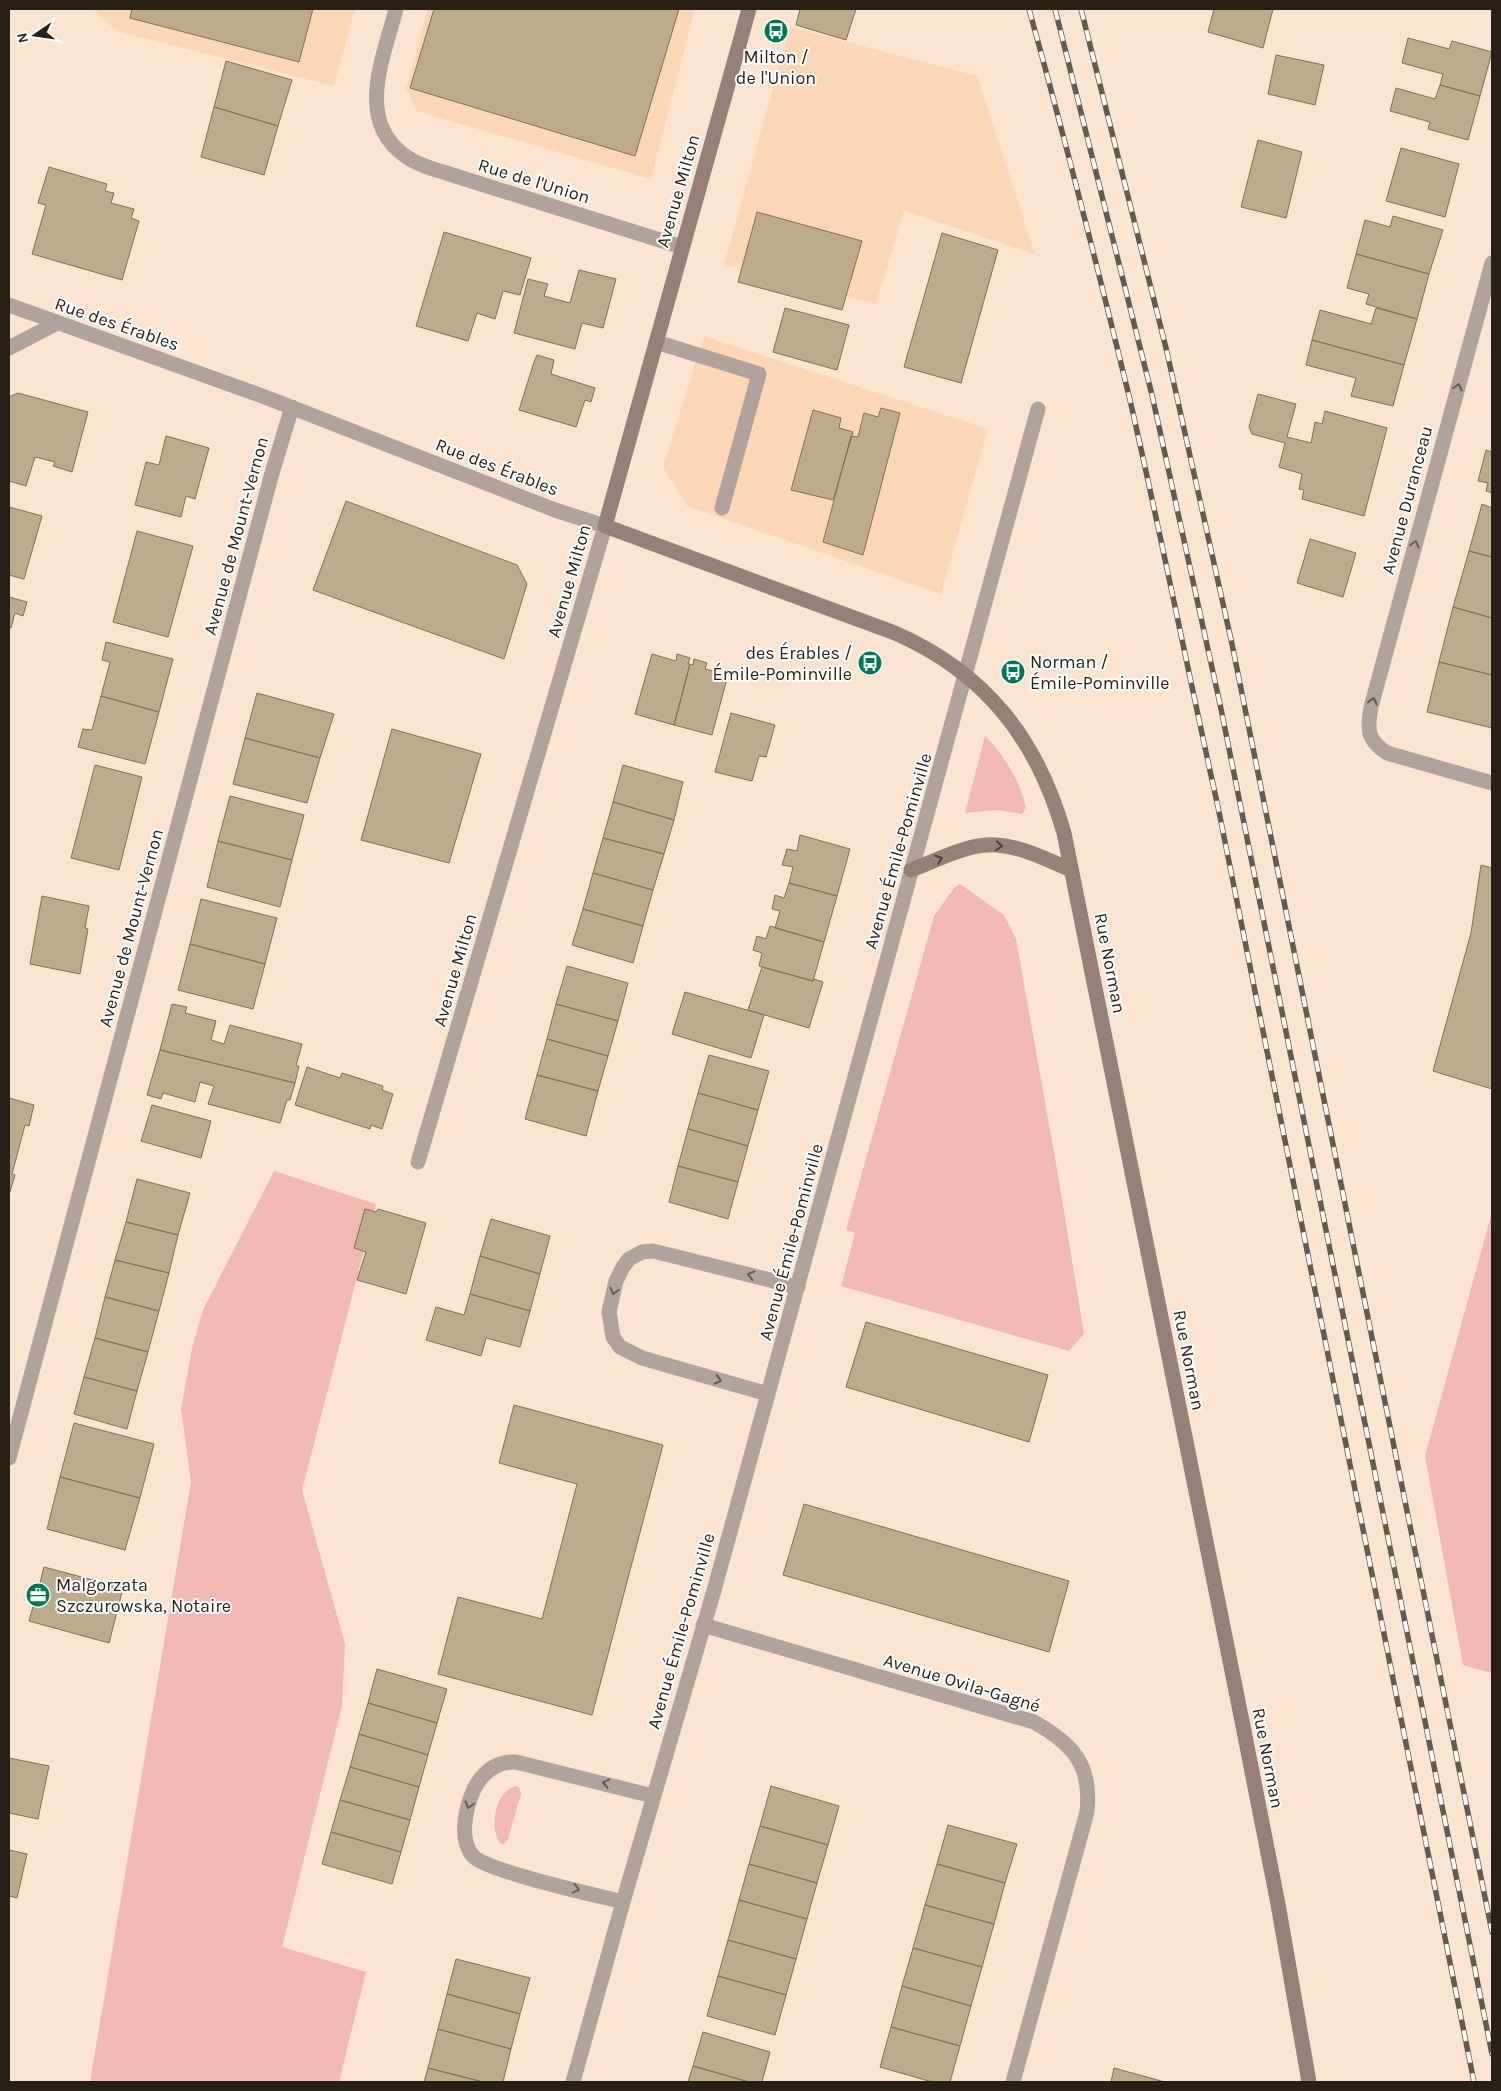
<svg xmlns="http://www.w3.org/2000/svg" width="1501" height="2091" font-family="Karla,sans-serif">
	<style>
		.built { fill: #f9d7b7 }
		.green { fill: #f2b8b4 }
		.building { fill: #bcac8d; stroke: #807154 }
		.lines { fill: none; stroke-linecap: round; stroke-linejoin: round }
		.lane { stroke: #b2a29c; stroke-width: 15 }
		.street { stroke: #b2a29c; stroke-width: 15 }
		.secondary { stroke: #978077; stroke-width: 15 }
		.rail-casing { stroke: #675a4d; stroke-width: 5.5 }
		.rail { stroke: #fff; stroke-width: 4; stroke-dasharray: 11; stroke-linecap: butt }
		.oneway { stroke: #675a52 }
		.oneway2 { stroke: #504137 }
		.labels { text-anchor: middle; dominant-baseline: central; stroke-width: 4; stroke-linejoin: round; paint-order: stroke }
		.poi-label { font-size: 18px; fill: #291f15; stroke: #fff; text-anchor: start }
		.street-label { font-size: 18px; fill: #291f15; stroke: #fff }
	</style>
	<rect width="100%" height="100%" fill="#fbe4d0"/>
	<!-- built -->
	<path class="built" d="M 93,9 L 355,9 L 334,86 L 117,31 Z
		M 428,9 L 695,9 L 651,179 L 416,111 L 406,88 Z
		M 790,27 L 977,76 L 1035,254 L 904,211 L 876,304 L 724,265 Z
		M 704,336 L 988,429 L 941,594 L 687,506 L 663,467 Z"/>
	<!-- green -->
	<path class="green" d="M 985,736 C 1003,753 1021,783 1026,808 L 1022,814 L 997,810 L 965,813 Z
		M 960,884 L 1004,915 L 1016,939 L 1058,1175 L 1084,1334 L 1069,1351 L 841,1286 L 855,1233 L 846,1230 L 934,916 L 954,888 Z
		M 274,1171 L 376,1204 L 302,1490 L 345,1644 L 342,1706 L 282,1947 L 366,1972 L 339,2082 L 90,2082 L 191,1482 L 181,1409 L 192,1348 L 203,1310 Z
		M 1492,1212 L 1492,1673 L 1463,1665 L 1425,1456 Z
		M 516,1786 L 520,1789 L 521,1794 L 508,1839 L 504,1844 L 500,1843 C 489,1827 495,1791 516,1786 Z"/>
	<!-- building -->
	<path class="building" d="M 132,9 L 313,9 L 299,62 L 130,18 Z
		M 434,9 L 679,9 L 635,156 L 410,88 Z
		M 800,9 L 856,9 L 846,40 L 796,25 Z
		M 1214,9 L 1273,9 L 1263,48 L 1208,32 Z
		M 1408,38 L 1449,49 L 1452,41 L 1492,52 L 1480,96 L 1440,85 L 1443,74 L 1402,63 Z
		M 1276,55 L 1324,65 L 1315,105 L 1268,94 Z
		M 226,61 L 292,80 L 278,126 L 214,107 Z
		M 1440,85 L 1480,96 L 1468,140 L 1428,129 L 1430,122 L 1390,111 L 1396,88 L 1435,99 Z
		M 214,107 L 278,126 L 264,175 L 201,157 Z
		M 1258,140 L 1302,152 L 1286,218 L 1241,207 Z
		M 1401,148 L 1459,164 L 1445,217 L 1386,201 Z
		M 49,167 L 107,184 L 105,191 L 114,193 L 111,203 L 134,209 L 131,218 L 139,221 L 122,280 L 32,254 L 46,205 L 38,203 Z
		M 757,212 L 862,241 L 842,310 L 738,282 Z
		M 1393,216 L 1443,230 L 1429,274 L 1356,254 L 1365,220 L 1390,227 Z
		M 444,232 L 531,258 L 520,295 L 503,291 L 495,319 L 477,313 L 468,341 L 416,326 Z
		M 942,233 L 998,250 L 961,383 L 904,367 Z
		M 1356,254 L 1429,274 L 1417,319 L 1366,304 L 1369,294 L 1347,288 Z
		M 579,270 L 616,279 L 603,328 L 582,323 L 575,349 L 514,333 L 528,279 L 548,284 L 544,296 L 570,303 Z
		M 785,308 L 849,325 L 837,370 L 773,352 Z
		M 1376,308 L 1417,319 L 1404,365 L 1312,340 L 1320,310 L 1371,324 Z
		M 1312,340 L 1404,365 L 1393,406 L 1351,396 L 1356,378 L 1306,365 Z
		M 537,355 L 554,360 L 551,374 L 595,388 L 591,402 L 585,400 L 576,427 L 519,410 L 534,362 Z
		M 18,393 L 88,412 L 72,472 L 53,466 L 55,462 L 35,457 L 26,486 L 9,481 L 9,397 Z
		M 1258,394 L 1296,404 L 1287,437 L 1311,443 L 1315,422 L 1322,424 L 1325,411 L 1387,428 L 1364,516 L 1302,499 L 1304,490 L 1299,489 L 1302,474 L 1279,467 L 1285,443 L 1252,434 L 1249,427 Z
		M 881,408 L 900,413 L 863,555 L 823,542 L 851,436 L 858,437 L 864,413 L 878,417 Z
		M 813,410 L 841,418 L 839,428 L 853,432 L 833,500 L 791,490 Z
		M 166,436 L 209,448 L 195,499 L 186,496 L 181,517 L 135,505 L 146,462 L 159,465 Z
		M 1486,450 L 1492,452 L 1492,493 L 1486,491 L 1488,483 L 1478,481 Z
		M 346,501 L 517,565 L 527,584 L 504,659 L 313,590 Z
		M 1482,504 L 1492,508 L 1492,557 L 1469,551 Z
		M 9,507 L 42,516 L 24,579 L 9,575 Z
		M 137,531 L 193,546 L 168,637 L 113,622 Z
		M 1310,539 L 1356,553 L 1343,597 L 1297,583 Z
		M 1469,551 L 1492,557 L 1492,618 L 1453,607 Z
		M 9,597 L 27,602 L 23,616 L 15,613 L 11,628 L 9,627 Z
		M 1453,607 L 1492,618 L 1492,675 L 1439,662 Z
		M 106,642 L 173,659 L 159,712 L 101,696 L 110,662 L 102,660 Z
		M 652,654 L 676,661 L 677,654 L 690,658 L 688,664 L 690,664 L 674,725 L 635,714 Z
		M 694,659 L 707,663 L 705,669 L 728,675 L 712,735 L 674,725 L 690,664 L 693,665 Z
		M 1439,662 L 1492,675 L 1492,728 L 1427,712 Z
		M 257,693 L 334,714 L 320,758 L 245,738 Z
		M 101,696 L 159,712 L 145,764 L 78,747 L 83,729 L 92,730 Z
		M 731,713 L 775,725 L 766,757 L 759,756 L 752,781 L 715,772 Z
		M 392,729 L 481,754 L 449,863 L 361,840 Z
		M 245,738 L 320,758 L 307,803 L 233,784 Z
		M 95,765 L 142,777 L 119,870 L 71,858 Z
		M 623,765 L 683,782 L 674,820 L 613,802 Z
		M 230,796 L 304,815 L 292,860 L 218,841 Z
		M 613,802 L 674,820 L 664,854 L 603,838 Z
		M 800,835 L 850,849 L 837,896 L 789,883 L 793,867 L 782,865 L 787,849 L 797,851 Z
		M 603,838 L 664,854 L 653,890 L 593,873 Z
		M 218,841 L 292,860 L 280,907 L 207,887 Z
		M 1481,865 L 1492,868 L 1492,1089 L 1433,1071 L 1471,933 Z
		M 593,873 L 653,890 L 643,926 L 583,909 Z
		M 789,883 L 837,896 L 824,942 L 775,928 L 780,911 L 772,909 L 775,895 L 784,898 Z
		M 42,896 L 89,906 L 85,928 L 88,929 L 80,974 L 30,964 Z
		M 201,899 L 277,918 L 265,964 L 190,944 Z
		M 583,909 L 643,926 L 633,963 L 572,945 Z
		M 770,926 L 824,942 L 813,981 L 759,966 L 762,953 L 753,950 L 757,936 L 766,939 Z
		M 190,944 L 265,964 L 253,1009 L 178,990 Z
		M 567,966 L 628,983 L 618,1021 L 556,1004 Z
		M 762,967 L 813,981 L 814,979 L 823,982 L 809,1028 L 748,1010 Z
		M 685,992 L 764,1015 L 751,1058 L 672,1034 Z
		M 172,1004 L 187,1007 L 185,1013 L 216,1021 L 211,1040 L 224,1044 L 230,1025 L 302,1044 L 296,1066 L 299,1066 L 295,1083 L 160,1050 Z
		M 556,1004 L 618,1021 L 608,1056 L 547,1039 Z
		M 547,1039 L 608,1056 L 598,1091 L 537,1075 Z
		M 160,1050 L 295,1083 L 290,1100 L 287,1100 L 280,1123 L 208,1104 L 214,1086 L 200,1082 L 195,1102 L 163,1093 L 161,1099 L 147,1095 Z
		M 709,1055 L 769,1071 L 758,1110 L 698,1093 Z
		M 307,1067 L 340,1078 L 342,1073 L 383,1086 L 382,1090 L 393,1094 L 382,1129 L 371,1125 L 370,1129 L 295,1105 Z
		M 537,1075 L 598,1091 L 586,1136 L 525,1119 Z
		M 698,1093 L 758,1110 L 748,1146 L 688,1129 Z
		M 9,1098 L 34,1105 L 29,1126 L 25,1125 L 12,1174 L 15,1175 L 9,1195 Z
		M 152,1105 L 211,1121 L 201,1158 L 141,1141 Z
		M 688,1129 L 748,1146 L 738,1182 L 678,1166 Z
		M 678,1166 L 738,1182 L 728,1219 L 669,1202 Z
		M 137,1179 L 190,1193 L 178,1235 L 126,1222 Z
		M 365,1209 L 376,1212 L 378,1209 L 426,1223 L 406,1294 L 357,1280 L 366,1252 L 354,1248 Z
		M 491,1219 L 550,1236 L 540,1274 L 480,1256 Z
		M 126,1222 L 178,1235 L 169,1273 L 115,1260 Z
		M 480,1256 L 540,1274 L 530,1311 L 470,1294 Z
		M 115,1260 L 169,1273 L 159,1311 L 105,1297 Z
		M 470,1294 L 530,1311 L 520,1347 L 486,1338 L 481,1356 L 426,1340 L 436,1307 L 464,1315 Z
		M 105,1297 L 159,1311 L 148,1352 L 95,1338 Z
		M 866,1322 L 1048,1375 L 1029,1442 L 846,1387 Z
		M 95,1338 L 148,1352 L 137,1391 L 84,1377 Z
		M 84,1377 L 137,1391 L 127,1429 L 74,1414 Z
		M 514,1405 L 663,1445 L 592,1715 L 438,1674 L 458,1597 L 542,1619 L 577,1484 L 499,1463 Z
		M 74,1423 L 154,1444 L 140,1498 L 60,1477 Z
		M 60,1477 L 140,1498 L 125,1550 L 47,1529 Z
		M 804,1504 L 1069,1581 L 1049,1652 L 783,1575 Z
		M 44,1567 L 123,1588 L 109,1643 L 29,1621 L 34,1603 L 28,1601 L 32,1585 L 39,1587 Z
		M 377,1669 L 447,1689 L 437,1723 L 368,1703 Z
		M 368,1703 L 437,1723 L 428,1755 L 359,1734 Z
		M 359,1734 L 428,1755 L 419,1787 L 350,1767 Z
		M 9,1758 L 49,1766 L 38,1819 L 9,1813 Z
		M 350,1767 L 419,1787 L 410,1820 L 340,1800 Z
		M 771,1786 L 839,1806 L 828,1845 L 760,1826 Z
		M 340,1800 L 410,1820 L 401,1852 L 331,1832 Z
		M 948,1825 L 1017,1844 L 1005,1883 L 937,1864 Z
		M 760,1826 L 828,1845 L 817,1883 L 749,1864 Z
		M 331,1832 L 401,1852 L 392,1884 L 322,1864 Z
		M 9,1850 L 27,1854 L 17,1898 L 9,1896 Z
		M 749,1864 L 817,1883 L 807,1919 L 739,1900 Z
		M 937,1864 L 1005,1883 L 994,1924 L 925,1905 Z
		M 739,1900 L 807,1919 L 796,1959 L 728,1940 Z
		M 925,1905 L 994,1924 L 982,1967 L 913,1948 Z
		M 728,1940 L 796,1959 L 786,1995 L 718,1976 Z
		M 913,1948 L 982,1967 L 971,2006 L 902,1986 Z
		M 456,1959 L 530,1978 L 520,2014 L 447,1994 Z
		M 718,1976 L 786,1995 L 775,2035 L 707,2016 Z
		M 902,1986 L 971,2006 L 960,2046 L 891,2027 Z
		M 447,1994 L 520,2014 L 511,2049 L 438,2029 Z
		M 891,2027 L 960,2046 L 950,2082 L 932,2082 L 880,2067 Z
		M 438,2029 L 511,2049 L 503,2082 L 483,2082 L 428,2068 Z
		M 703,2032 L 770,2052 L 762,2082 L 749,2082 L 693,2066 Z
		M 693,2066 L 749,2082 L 688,2082 Z
		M 428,2068 L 483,2082 L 424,2082 Z
		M 1114,2068 L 1165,2082 L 1111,2082 Z"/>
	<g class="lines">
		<!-- lane -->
		<path class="lane" d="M 656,342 L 759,374 L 722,508"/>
		<!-- street -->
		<path class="street" d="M 396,9 C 384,57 355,119 404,155 C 416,164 430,168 443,172 L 682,247
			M 1492,263 L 1371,707 C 1367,730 1367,740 1387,753 L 1492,783
			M 9,305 L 265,397 L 555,510 L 605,526 L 418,1162
			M 9,348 L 57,323
			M 768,1394 L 642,1358 L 620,1347 L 613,1337 L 609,1312 L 616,1281 L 623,1267 L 629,1259 L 642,1252 L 653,1251 L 798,1287
			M 9,1458 L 272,473 L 292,407
			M 703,1625 L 1034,1722 C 1073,1744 1092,1765 1087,1812 L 1013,2082
			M 623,1902 C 596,1895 486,1871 473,1856 C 458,1839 466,1807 474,1789 C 483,1772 496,1761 516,1762 L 653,1796
			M 573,2082 L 623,1902 L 715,1587 L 1038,409"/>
		<!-- secondary -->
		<path class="secondary" d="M 749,9 L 605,526 L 895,633 C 986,673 1037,739 1064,833 L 1244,1731 L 1278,1904 L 1309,2082
			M 911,870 C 938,860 968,843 997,845 C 1023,847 1048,860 1071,870"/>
		<defs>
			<path id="rail" d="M 1029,9 C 1065,139 1098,269 1130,400 C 1161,535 1188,672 1218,807 L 1474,2082
				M 1055,9 L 1152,395 L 1220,704 L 1492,2054
				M 1081,9 L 1166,348 L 1232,644 L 1492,1932"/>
		</defs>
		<!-- rail casing -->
		<use href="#rail" class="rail-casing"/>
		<!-- rail -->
		<use href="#rail" class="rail"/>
	</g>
	<!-- one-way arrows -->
	<defs><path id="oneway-chevron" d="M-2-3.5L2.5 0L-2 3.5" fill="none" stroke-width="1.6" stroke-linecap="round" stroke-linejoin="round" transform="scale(1.25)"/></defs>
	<g class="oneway">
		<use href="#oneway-chevron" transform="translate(1458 387) rotate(-75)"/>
		<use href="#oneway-chevron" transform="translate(1415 544) rotate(-75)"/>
		<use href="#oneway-chevron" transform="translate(1373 701) rotate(-75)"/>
		<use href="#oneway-chevron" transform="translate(751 1275) rotate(-165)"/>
		<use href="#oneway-chevron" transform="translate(614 1291) rotate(105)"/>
		<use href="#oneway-chevron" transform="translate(718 1380) rotate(15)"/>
		<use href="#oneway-chevron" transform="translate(606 1783) rotate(-167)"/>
		<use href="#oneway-chevron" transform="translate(469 1805) rotate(106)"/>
		<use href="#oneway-chevron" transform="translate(576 1889) rotate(15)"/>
	</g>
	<g class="oneway2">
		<use href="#oneway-chevron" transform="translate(999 846) rotate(5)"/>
		<use href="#oneway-chevron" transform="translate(939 859) rotate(-20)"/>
	</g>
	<!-- icons -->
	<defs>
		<symbol id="bus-disc" viewBox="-11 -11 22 22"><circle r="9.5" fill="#007854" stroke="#fff"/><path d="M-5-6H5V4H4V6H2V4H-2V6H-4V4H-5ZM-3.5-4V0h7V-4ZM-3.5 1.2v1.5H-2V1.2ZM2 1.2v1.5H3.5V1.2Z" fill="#fff"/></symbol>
		<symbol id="office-disc" viewBox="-11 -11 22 22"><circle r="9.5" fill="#007854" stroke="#fff"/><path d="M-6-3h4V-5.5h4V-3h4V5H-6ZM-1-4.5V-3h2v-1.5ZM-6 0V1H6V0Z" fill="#fff"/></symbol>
	</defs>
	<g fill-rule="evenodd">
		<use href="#bus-disc" x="762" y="17" width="28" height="28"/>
		<use href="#bus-disc" x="856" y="649" width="28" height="28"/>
		<use href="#bus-disc" x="999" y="658" width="28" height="28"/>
		<use href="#office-disc" x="24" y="1581" width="28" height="28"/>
	</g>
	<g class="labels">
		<!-- poi labels -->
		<g class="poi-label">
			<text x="776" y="57" text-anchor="middle">Milton /<tspan x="776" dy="21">de l'Union</tspan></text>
			<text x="852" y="653" text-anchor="end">des Érables /<tspan x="852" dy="21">Émile-Pominville</tspan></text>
			<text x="1030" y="662">Norman /<tspan x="1030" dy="21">Émile-Pominville</tspan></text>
			<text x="56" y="1585">Malgorzata<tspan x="56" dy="21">Szczurowska, Notaire</tspan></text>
		</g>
		<!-- street labels -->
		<g class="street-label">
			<text transform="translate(534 181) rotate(17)">Rue de l'Union</text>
			<text transform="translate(678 191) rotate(-74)">Avenue Milton</text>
			<text transform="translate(117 324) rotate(19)">Rue des Érables</text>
			<text transform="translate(497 467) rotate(21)">Rue des Érables</text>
			<text transform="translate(1407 500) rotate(-75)">Avenue Duranceau</text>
			<text transform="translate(236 536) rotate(-75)">Avenue de Mount-Vernon</text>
			<text transform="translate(569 581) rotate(-74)">Avenue Milton</text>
			<text transform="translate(898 851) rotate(-74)">Avenue Émile-Pominville</text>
			<text transform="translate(131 928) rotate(-75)">Avenue de Mount-Vernon</text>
			<text transform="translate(1110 963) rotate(79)">Rue Norman</text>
			<text transform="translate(455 970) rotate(-74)">Avenue Milton</text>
			<text transform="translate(791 1242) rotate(-75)">Avenue Émile-Pominville</text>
			<text transform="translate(1189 1360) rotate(79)">Rue Norman</text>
			<text transform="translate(681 1631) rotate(-74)">Avenue Émile-Pominville</text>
			<text transform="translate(962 1683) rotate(17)">Avenue Ovila-Gagné</text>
			<text transform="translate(1268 1758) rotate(79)">Rue Norman</text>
		</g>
	</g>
	<!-- border -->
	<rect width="1501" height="2091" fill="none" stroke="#291f15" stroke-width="20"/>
	<!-- north arrow -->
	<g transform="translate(35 35) rotate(257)" stroke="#ffffff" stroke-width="4" paint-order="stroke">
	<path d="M0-4L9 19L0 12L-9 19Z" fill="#291f15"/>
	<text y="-8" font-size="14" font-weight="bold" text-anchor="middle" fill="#291f15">N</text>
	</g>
</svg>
